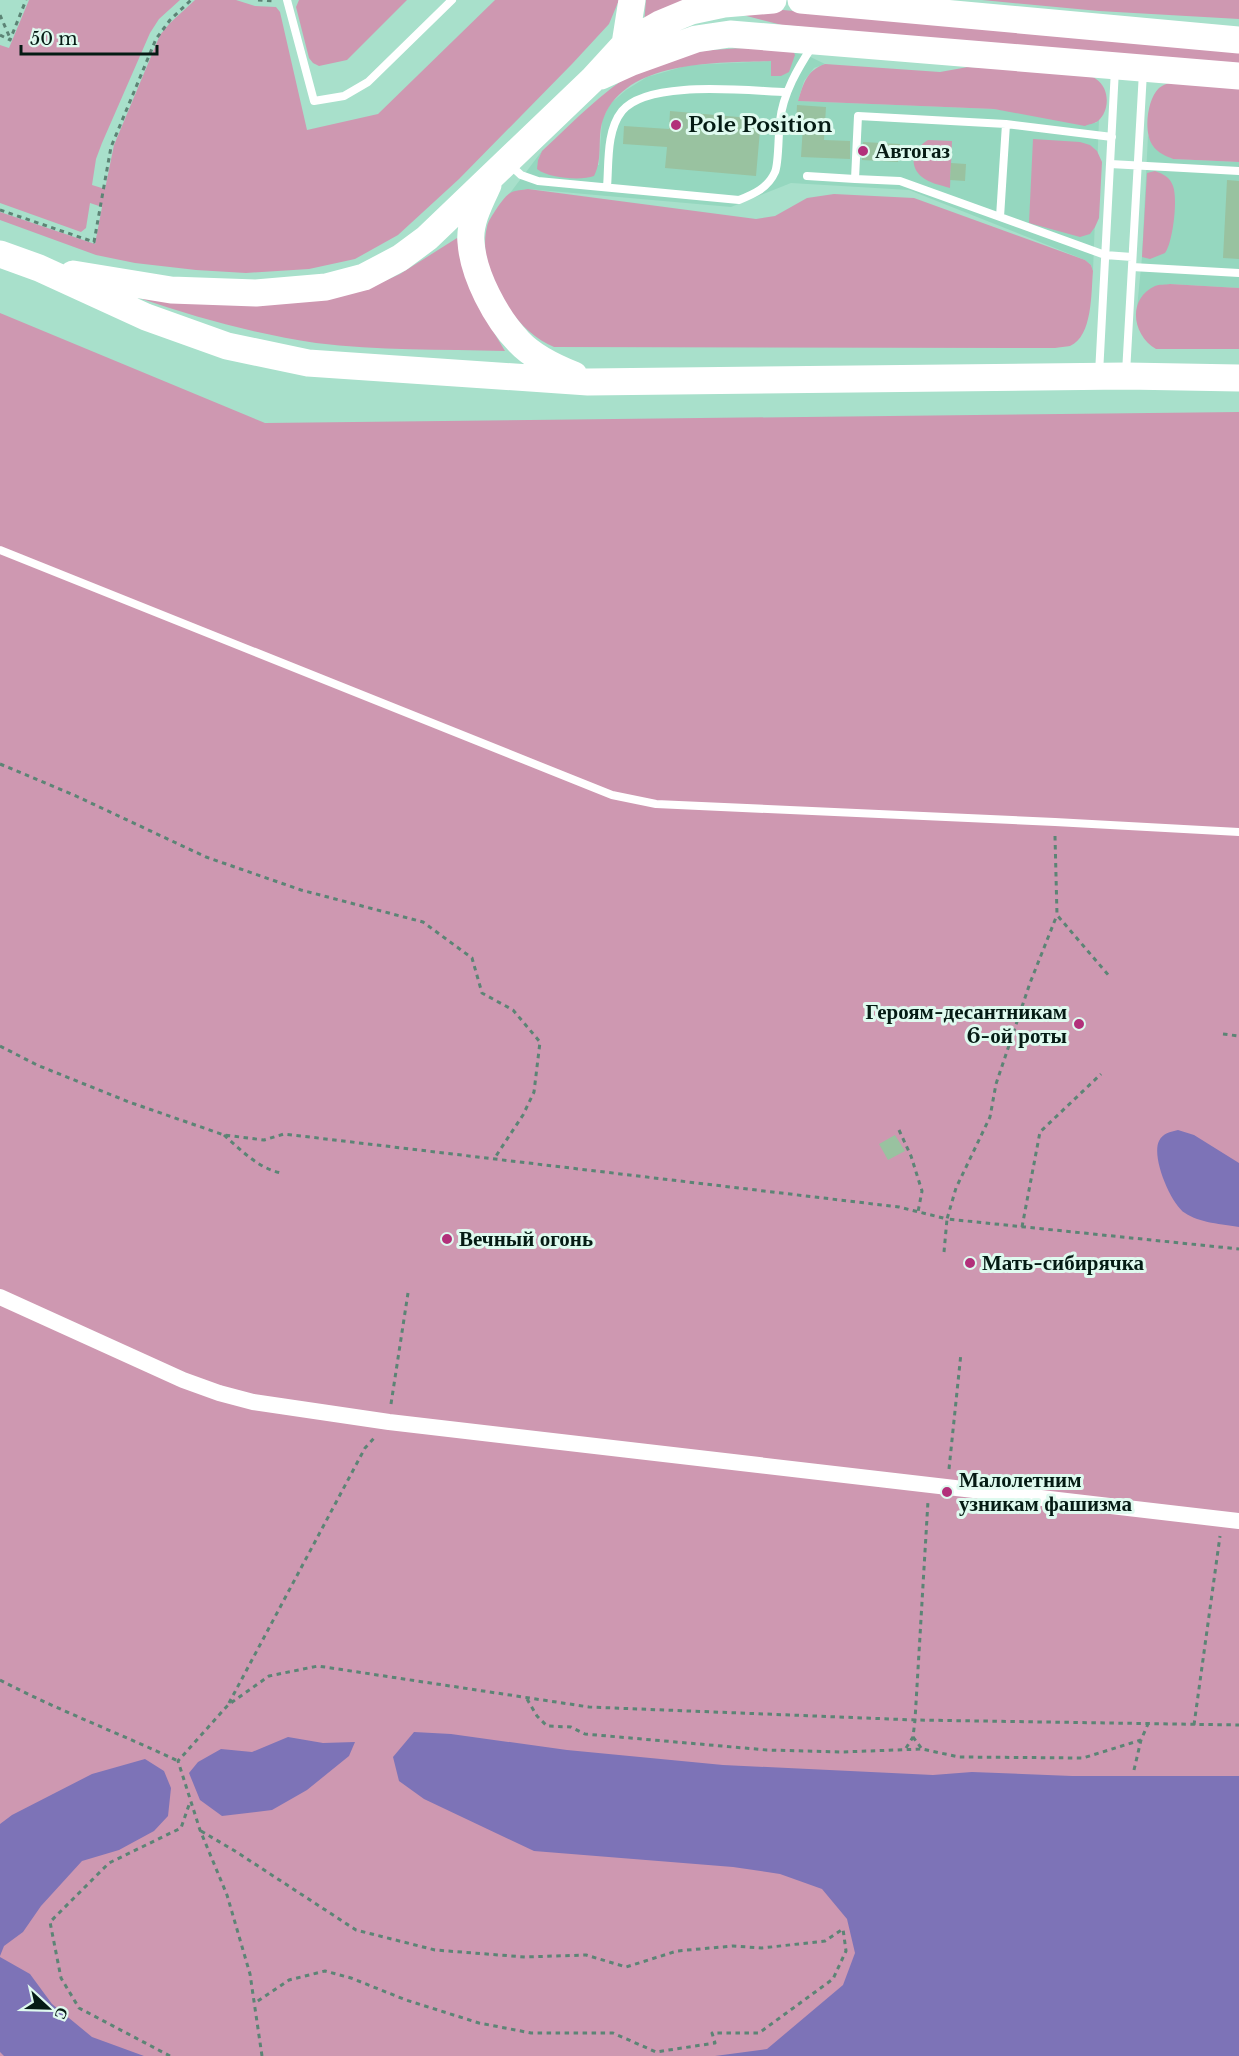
<svg xmlns="http://www.w3.org/2000/svg" width="1239" height="2056" font-family="'Libre Baskerville',serif">
	<style>
		.built { fill: #95d7bf }
		.green { fill: #ce98b1 }
		.water { fill: #7d73b7 }
		.building { fill: #99c2a0 }
		.lines { fill: none; stroke-linecap: round; stroke-linejoin: round }
		.path { stroke: #5c8475; stroke-width: 3; stroke-dasharray: 4.5 4.5; stroke-linecap: butt }
		.lane { stroke: #fff; stroke-width: 8 }
		.street { stroke: #fff; stroke-width: 16 }
		.primary { stroke: #fff; stroke-width: 27 }
		.poi-dot { fill: #b2307a; stroke: #dffaef; stroke-width: 2 }
		.labels { text-anchor: middle; dominant-baseline: central; stroke-width: 6; stroke-linejoin: round; paint-order: stroke }
		.poi-label { font-size: 21px; font-weight: bold; fill: #051b14; stroke: #dffaef; text-anchor: start }
	</style>
	<rect width="100%" height="100%" fill="#a8e0cb"/>
	<!-- built -->
	<path class="built" d="M 792,48 L 825,64 L 814,68 L 804,81 L 798,101 L 994,109 L 1096,123 L 1099,119 L 1093,271 L 1091,265 L 1085,260 L 909,190 L 791,183 L 731,207 L 528,189 L 510,193 L 542,151 L 538,160 L 599,165 L 602,120 L 610,104 L 626,90 L 647,77 L 689,65 L 772,61 L 771,76 Z
		M 1148,135 L 1153,146 L 1173,159 L 1239,162 L 1239,288 L 1170,284 L 1144,296 L 1137,308 L 1142,257 Z"/>
	<!-- green -->
	<path class="green" d="M 29,0 L 180,0 L 159,19 L 150,33 L 102,143 L 96,159 L 92,185 L 105,189 L 114,145 L 160,35 L 170,23 L 195,0 L 236,0 L 255,6 L 276,7 L 280,12 L 307,130 L 378,114 L 495,0 L 619,0 L 609,24 L 572,64 L 459,179 L 398,235 L 355,259 L 309,269 L 246,273 L 196,270 L 135,263 L 96,255 L 0,220 L 0,212 L 95,244 L 102,207 L 90,203 L 86,228 L 81,232 L 0,203 L 0,45 L 9,48 Z
		M 299,0 L 407,0 L 347,60 L 319,66 L 313,63 L 309,58 L 296,7 Z
		M 646,0 L 690,0 L 644,24 Z
		M 982,0 L 1239,0 L 1239,19 L 1099,11 Z
		M 783,10 L 1239,51 L 1239,66 L 782,25 L 739,14 Z
		M 781,47 L 792,48 L 795,55 L 789,72 L 781,76 L 771,76 L 771,61 C 719,63 628,59 604,117 C 596,135 604,157 594,176 C 581,181 548,178 537,169 L 538,160 L 542,151 C 575,121 608,84 649,65 C 690,47 737,49 781,47 Z
		M 825,64 L 940,72 L 968,67 L 1083,74 C 1086,76 1093,76 1096,79 C 1110,88 1110,111 1098,121 C 1094,124 1089,124 1085,126 L 994,109 L 798,101 C 804,83 806,71 825,64 Z
		M 1176,81 L 1239,87 L 1239,162 L 1173,159 C 1166,156 1158,153 1153,146 C 1143,133 1147,99 1159,88 C 1164,84 1170,83 1176,81 Z
		M 1033,139 L 1080,142 L 1090,145 L 1097,151 L 1102,162 L 1099,218 L 1095,227 L 1090,234 L 1080,237 L 1029,223 Z
		M 928,140 L 952,141 L 950,188 C 940,185 929,183 922,177 C 907,164 914,148 928,140 Z
		M 1155,171 C 1163,174 1170,177 1173,186 C 1178,199 1173,242 1165,253 L 1150,259 L 1142,257 L 1147,173 Z
		M 528,189 L 756,219 L 775,216 L 807,198 L 834,194 L 914,198 L 1085,260 L 1091,265 L 1093,271 C 1091,292 1093,336 1070,346 C 1066,347 1059,347 1055,348 L 554,347 C 514,331 476,270 487,227 C 488,221 492,216 495,211 C 499,205 505,196 510,193 C 515,190 523,190 528,189 Z
		M 457,238 L 487,321 L 505,351 C 442,349 378,351 316,343 C 256,334 197,318 139,298 L 176,302 L 367,289 L 400,274 Z
		M 1170,284 L 1239,288 L 1239,349 L 1156,349 C 1132,335 1127,299 1155,286 C 1159,284 1166,285 1170,284 Z
		M 0,313 L 265,423 L 1239,412 L 1239,2056 L 0,2056 Z"/>
	<!-- water -->
	<path class="water" d="M 1178,1130 L 1194,1135 L 1239,1163 L 1239,1227 C 1223,1224 1199,1223 1185,1213 C 1171,1204 1151,1157 1159,1141 C 1163,1133 1170,1132 1178,1130 Z
		M 414,1732 L 451,1734 L 567,1750 L 723,1765 L 933,1775 L 972,1772 L 1072,1776 L 1239,1776 L 1239,2056 L 715,2056 L 767,2049 L 843,1985 L 855,1953 L 847,1919 L 822,1889 L 780,1874 L 733,1867 L 534,1851 L 424,1799 L 399,1781 L 393,1757 Z
		M 288,1737 L 323,1743 L 355,1742 L 349,1756 L 307,1790 L 272,1810 L 222,1816 L 200,1800 L 189,1773 L 198,1762 L 221,1749 L 252,1752 Z
		M 145,1759 L 164,1771 L 171,1788 L 168,1816 L 154,1831 L 119,1850 L 82,1861 L 41,1906 L 23,1932 L 4,1946 L 0,1956 L 0,1824 L 12,1815 L 92,1774 Z
		M 0,1957 L 30,1974 L 52,2004 L 92,2037 L 144,2056 L 4,2056 L 0,2052 Z"/>
	<!-- building -->
	<path class="building" d="M 797,105 L 826,107 L 824,140 L 850,141 L 850,159 L 801,157 L 803,126 L 796,126 Z
		M 670,111 L 761,119 L 756,176 L 665,168 L 667,147 L 623,144 L 624,126 L 669,129 Z
		M 863,142 L 900,144 L 898,162 L 862,160 Z
		M 951,163 L 966,164 L 965,181 L 950,180 Z
		M 1227,180 L 1239,181 L 1239,259 L 1223,258 Z
		M 895,1135 L 905,1151 L 888,1160 L 879,1144 Z"/>
	<g class="lines">
		<!-- path -->
		<path class="path" d="M 258,0 L 274,1
			M 0,15 L 10,38
			M 0,35 L 10,40 L 26,0
			M 0,210 L 94,242 L 111,147 L 156,39 L 170,20 L 191,0
			M 0,764 L 76,796 L 206,857 L 301,890 L 423,922 L 472,958 L 482,993 L 513,1010 L 540,1042 L 534,1092 L 523,1115 L 494,1159
			M 1055,836 L 1057,915 L 1110,977
			M 1223,1034 L 1239,1036
			M 0,1046 L 37,1065 L 129,1102 L 224,1135 L 264,1140 L 284,1134 L 899,1207 L 947,1219 L 956,1188 L 990,1117 L 996,1084 L 1030,983 L 1057,915
			M 899,1130 L 911,1156 L 922,1191 L 918,1212
			M 224,1135 C 242,1151 258,1168 281,1173
			M 1022,1227 L 1040,1132 L 1101,1074
			M 944,1252 L 947,1219 L 1239,1249
			M 391,1404 L 408,1293
			M 949,1469 L 961,1353
			M 0,1680 C 57,1710 119,1733 178,1761
			M 527,1699 L 537,1716 L 547,1726 L 571,1727 L 585,1734 L 767,1750 L 842,1752 L 922,1749 L 959,1757 L 1083,1758 L 1141,1740
			M 229,1703 L 365,1448 L 376,1436
			M 1194,1725 L 1220,1536
			M 913,1737 L 922,1749
			M 906,1748 L 913,1737 L 915,1720 L 928,1501
			M 1134,1770 L 1141,1740 L 1148,1724
			M 201,1831 L 235,1851 L 356,1930 L 435,1950 L 525,1957 L 586,1955 L 626,1967 L 677,1951 L 733,1946 L 762,1948 L 825,1941 L 843,1929 L 846,1951 L 833,1979 L 759,2033 L 712,2033 L 715,2043 L 656,2052 L 613,2033 L 531,2033 L 479,2023 L 406,2000 L 351,1978 L 325,1971 L 289,1980 L 255,2003
			M 170,2056 L 79,2008 L 61,1978 L 50,1922 L 109,1863 L 181,1828 L 190,1802
			M 262,2056 L 250,1974 L 227,1895 L 200,1830 L 178,1761 L 228,1705 L 269,1676 L 318,1666 L 589,1707 L 915,1720 L 1239,1725"/>
		<!-- lane -->
		<path class="lane" d="M 287,0 L 314,101 L 344,96 L 368,82 L 452,0
			M 1112,137 L 1006,124 L 1000,217 L 1105,255 L 1132,257
			M 509,164 L 521,175 L 538,181 L 739,200 C 754,194 768,188 775,172 C 779,163 778,134 780,121 C 783,93 798,68 813,45
			M 1110,164 L 1239,171
			M 807,176 L 855,179
			M 607,187 C 609,164 606,131 622,111 C 648,79 748,91 787,92
			M 1000,217 L 900,181 L 855,179 L 858,116 L 1006,124
			M 1132,267 L 1239,273
			M 1126,373 L 1143,72
			M 1099,374 L 1115,69
			M 0,550 L 612,795 L 656,804 L 1055,822 L 1239,832"/>
		<!-- street -->
		<path class="street" d="M 0,1297 L 183,1380 L 219,1393 L 253,1402 L 389,1422 L 1239,1521"/>
		<!-- primary -->
		<path class="primary" d="M 801,0 L 1239,40
			M 625,44 L 632,0
			M 601,76 L 632,62 L 696,39 L 730,34 L 1239,76
			M 488,185 C 480,202 469,223 471,242 C 473,275 496,318 519,342 C 533,357 554,367 574,375
			M 0,254 L 39,268 L 146,317 L 227,346 L 308,363 L 588,382 L 1126,376 L 1239,378
			M 73,274 L 171,290 L 256,293 L 326,287 L 364,277 L 400,258 L 427,238 L 592,80 L 625,44 L 660,24 L 691,11 L 724,4 L 773,0"/>
	</g>
	<!-- markers -->
	<g class="poi-dot">
		<circle cx="676" cy="125" r="6"/>
		<circle cx="863" cy="151" r="6"/>
		<circle cx="1079" cy="1024" r="6"/>
		<circle cx="447" cy="1239" r="6"/>
		<circle cx="970" cy="1263" r="6"/>
		<circle cx="947" cy="1492" r="6"/>
	</g>
	<g class="labels">
		<!-- poi labels -->
		<g class="poi-label">
			<text x="688" y="125">Pole Position</text>
			<text x="875" y="151">Автогаз</text>
			<text x="1067" y="1012" text-anchor="end">Героям-десантникам<tspan x="1067" dy="24">6-ой роты</tspan></text>
			<text x="459" y="1239">Вечный огонь</text>
			<text x="982" y="1263">Мать-сибирячка</text>
			<text x="959" y="1480">Малолетним<tspan x="959" dy="24">узникам фашизма</tspan></text>
		</g>
	</g>
	<!-- north arrow -->
	<g transform="translate(48 2008) rotate(112)" stroke="#dffaef" stroke-width="4.5" paint-order="stroke">
	<path d="M0-4.5L10 22L0 15L-10 22Z" fill="#051b14"/>
	<text y="-9" font-size="16" font-weight="bold" text-anchor="middle" fill="#051b14">С</text>
	</g>
	<!-- scale -->
	<path d="M21 45v9h136v-9" fill="none" stroke="#051b14" stroke-width="3"/>
	<text x="30" y="45" font-size="18" fill="#051b14" stroke="#dffaef" stroke-width="4.5" paint-order="stroke">50 m</text>
</svg>
